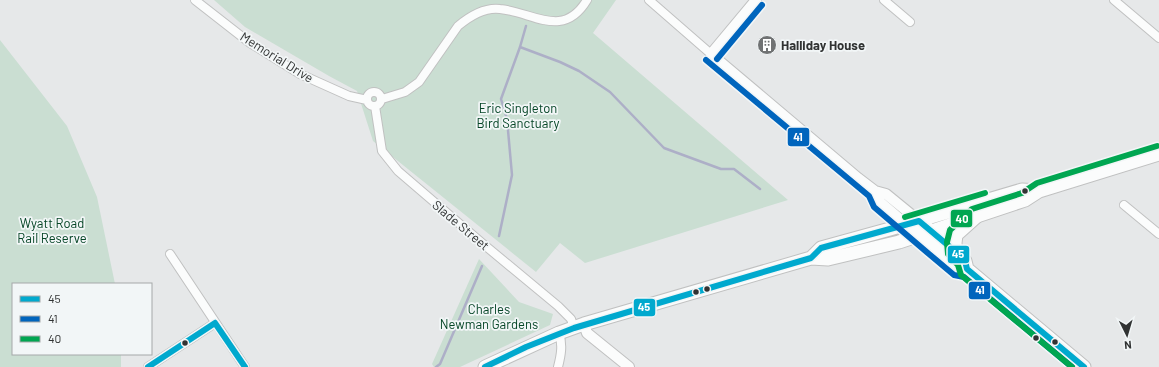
<svg xmlns="http://www.w3.org/2000/svg" width="1159" height="367" font-family="Barlow,sans-serif">
	<style>
		.green { fill: #caded2 }
		.lines { fill: none; stroke-linecap: round; stroke-linejoin: round }
		.stream { stroke: #adafc7; stroke-width: 2.5 }
		.minor-casing { stroke: #c0c1c1; stroke-width: 10 }
		.tertiary-casing { stroke: #c0c1c1; stroke-width: 12 }
		.primary-casing { stroke: #c0c1c1; stroke-width: 15 }
		.trunk-casing { stroke: #c0c1c1; stroke-width: 15 }
		.minor { stroke: #fbfcfc; stroke-width: 8 }
		.tertiary { stroke: #fbfcfc; stroke-width: 10 }
		.primary { stroke: #fbfcfc; stroke-width: 13 }
		.trunk { stroke: #fbfcfc; stroke-width: 13 }
		.bus-1-casing { stroke: #f2f6f7; stroke-width: 9 }
		.bus-2-casing { stroke: #f2f6f7; stroke-width: 9 }
		.bus-3-casing { stroke: #f2f6f7; stroke-width: 9 }
		.bus-1 { stroke: #00a9ce; stroke-width: 6 }
		.bus-2 { stroke: #0065bd; stroke-width: 6 }
		.bus-3 { stroke: #00a651; stroke-width: 6 }
		.bus-dot { fill: #313333; stroke: #f2f6f7; stroke-width: 1.5 }
		.labels { text-anchor: middle; dominant-baseline: central; stroke-width: 3.5; stroke-linejoin: round; paint-order: stroke }
		.poi-label { font-size: 13px; font-weight: bold; fill: #313333; stroke: #f2f6f7; text-anchor: start }
		.street-label { font-size: 13px; fill: #313333; stroke: #f2f6f7 }
		.park-label { font-size: 13px; fill: #054526; stroke: #f2f6f7 }
		.line-badge { stroke: #f2f6f7; stroke-width: 1.5 }
		.badge-label { font-size: 11px; text-anchor: middle; font-weight: bold; fill: #fff }
	</style>
	<rect width="100%" height="100%" fill="#e6e8e9"/>
	<!-- green -->
	<path class="green" d="M 214,0 L 616,0 L 593,33 L 788,200 L 585,263 L 560,243 L 536,272 L 373,141 L 357,91 L 329,76 L 245,27 Z
		M 0,40 L 67,126 L 97,197 L 115,284 L 13,284 L 13,354 L 121,354 L 121,367 L 0,367 Z
		M 479,259 L 519,302 L 553,314 L 550,325 L 460,367 L 434,367 L 432,364 Z"/>
	<g class="lines">
		<!-- stream -->
		<path class="stream" d="M 520,47 L 560,62 L 579,71 L 610,92 L 664,148 L 721,169 L 734,169 L 760,189
			M 499,236 L 512,175 L 507,119 L 501,99 L 520,47 L 526,26
			M 436,367 L 440,364 L 482,266"/>
		<defs>
			<path id="minor" d="M 195,0 L 250,43 L 300,74 L 349,96 L 367,100
				M 649,0 L 711,54
				M 884,0 L 910,22
				M 1114,0 L 1159,38
				M367 99a7 7 0 1 1 14 0a7 7 0 1 1-14 0Z
				M 382,99 L 405,92 L 419,82 L 458,26 C 470,16 484,7 500,9 C 533,12 563,40 587,0
				M 375,106 L 382,151 L 398,171 L 482,243 L 558,306 L 571,319 L 574,328
				M 1124,205 L 1159,234
				M 170,254 L 245,367
				M 148,367 L 215,323
				M 558,367 C 561,355 563,345 559,333"/>
			<path id="tertiary" d="M 756,0 L 711,54 L 858,178 L 875,191 L 886,194 L 919,221
				M 875,191 L 880,202 L 907,225
				M 584,324 L 587,333 L 629,367"/>
			<path id="primary" d="M 919,221 L 956,252 L 965,261 L 967,269
				M 907,225 L 958,268 L 967,269 L 1084,367
				M 956,252 L 955,243 L 956,235 L 976,217"/>
			<path id="trunk" d="M 811,258 L 821,248 L 890,229 L 1022,190 L 1039,191
				M 485,367 L 559,333 L 584,324 L 811,258 L 828,259 L 899,242 L 1025,200 L 1039,191 L 1159,154"/>
		</defs>
		<!-- minor casing -->
		<use href="#minor" class="minor-casing"/>
		<!-- tertiary casing -->
		<use href="#tertiary" class="tertiary-casing"/>
		<!-- primary casing -->
		<use href="#primary" class="primary-casing"/>
		<!-- trunk casing -->
		<use href="#trunk" class="trunk-casing"/>
		<!-- minor -->
		<use href="#minor" class="minor"/>
		<!-- tertiary -->
		<use href="#tertiary" class="tertiary"/>
		<!-- primary -->
		<use href="#primary" class="primary"/>
		<!-- trunk -->
		<use href="#trunk" class="trunk"/>
		<defs>
			<path id="bus-1" d="M 215,323 L 245,367
				M 148,367 L 215,323
				M 485,367 L 526,347 L 574,328 L 811,258 L 821,248 L 919,221 L 956,252 L 965,261 L 967,269 L 1084,367"/>
			<path id="bus-2" d="M 717,59 L 762,5
				M 706,60 L 869,196 L 874,207 L 929,254 L 954,275 L 964,277 L 1072,367"/>
			<path id="bus-3" d="M 905,217 L 985,193
				M 1072,367 L 961,275 L 958,265 L 948,254 L 947,242 L 950,230 L 972,209 L 1022,193 L 1037,183 L 1157,146"/>
		</defs>
		<!-- bus-1 casing -->
		<use href="#bus-1" class="bus-1-casing"/>
		<!-- bus-2 casing -->
		<use href="#bus-2" class="bus-2-casing"/>
		<!-- bus-3 casing -->
		<use href="#bus-3" class="bus-3-casing"/>
		<!-- bus-1 -->
		<use href="#bus-1" class="bus-1"/>
		<!-- bus-2 -->
		<use href="#bus-2" class="bus-2"/>
		<!-- bus-3 -->
		<use href="#bus-3" class="bus-3"/>
	</g>
	<!-- icons -->
	<defs>
		<symbol id="building-disc" viewBox="-11 -11 22 22"><circle r="9.5" fill="#707273" stroke="#f2f6f7"/><path d="M-4-6H4V6H1V3H-1V6H-4ZM-2.5-4.3h1.7v1.8h-1.7ZM.8-4.3h1.7v1.8H.8ZM-2.5-1h1.7V.8h-1.7ZM.8-1h1.7V.8H.8Z" fill="#fff"/></symbol>
	</defs>
	<g fill-rule="evenodd">
		<use href="#building-disc" x="756" y="34" width="22" height="22"/>
	</g>
	<!-- markers -->
	<g class="bus-dot">
		<circle cx="1025" cy="191" r="3.5"/>
		<circle cx="707" cy="289" r="3.5"/>
		<circle cx="696" cy="292" r="3.5"/>
		<circle cx="1036" cy="338" r="3.5"/>
		<circle cx="1055" cy="342" r="3.5"/>
		<circle cx="185" cy="343" r="3.5"/>
	</g>
	<g class="labels">
		<!-- poi labels -->
		<g class="poi-label">
			<text x="781" y="45">Halliday House</text>
		</g>
		<!-- street labels -->
		<g class="street-label">
			<text transform="translate(277 57) rotate(32)">Memorial Drive</text>
			<text transform="translate(461 225) rotate(40)">Slade Street</text>
		</g>
		<!-- park labels -->
		<g class="park-label">
			<text x="518" y="108">Eric Singleton<tspan x="518" dy="15">Bird Sanctuary</tspan></text>
			<text x="52" y="223">Wyatt Road<tspan x="52" dy="15">Rail Reserve</tspan></text>
			<text x="489" y="309">Charles<tspan x="489" dy="15">Newman Gardens</tspan></text>
		</g>
	</g>
	<g class="line-badge">
		<rect x="787" y="127" width="23" height="20" rx="4" fill="#0065bd"/>
		<rect x="950" y="209" width="23" height="19" rx="4" fill="#00a651"/>
		<rect x="947" y="245" width="23" height="19" rx="4" fill="#00a9ce"/>
		<rect x="968" y="281" width="23" height="19" rx="4" fill="#0065bd"/>
		<rect x="633" y="298" width="23" height="19" rx="4" fill="#00a9ce"/>
	</g>
	<g class="badge-label">
		<text x="798" y="141">41</text>
		<text x="962" y="223">40</text>
		<text x="958" y="258">45</text>
		<text x="980" y="294">41</text>
		<text x="644" y="311">45</text>
	</g>
	<!-- legend -->
	<rect x="12" y="283" width="140" height="72" fill="#f2f6f7" stroke="#a5a8a9"/>
	<rect x="20" y="296" width="20" height="6" fill="#00a9ce" stroke="#a5a8a9"/>
	<text x="48" y="303" font-size="12" fill="#313333">45</text>
	<rect x="20" y="316" width="20" height="6" fill="#0065bd" stroke="#a5a8a9"/>
	<text x="48" y="323" font-size="12" fill="#313333">41</text>
	<rect x="20" y="336" width="20" height="6" fill="#00a651" stroke="#a5a8a9"/>
	<text x="48" y="343" font-size="12" fill="#313333">40</text>
	<!-- north arrow -->
	<g transform="translate(1127 335) rotate(175)" stroke="#f2f6f7" stroke-width="3" paint-order="stroke">
	<path d="M0-3L7 15L0 10L-7 15Z" fill="#313333"/>
	<text y="-6" font-size="11" font-weight="bold" text-anchor="middle" fill="#313333">N</text>
	</g>
</svg>
